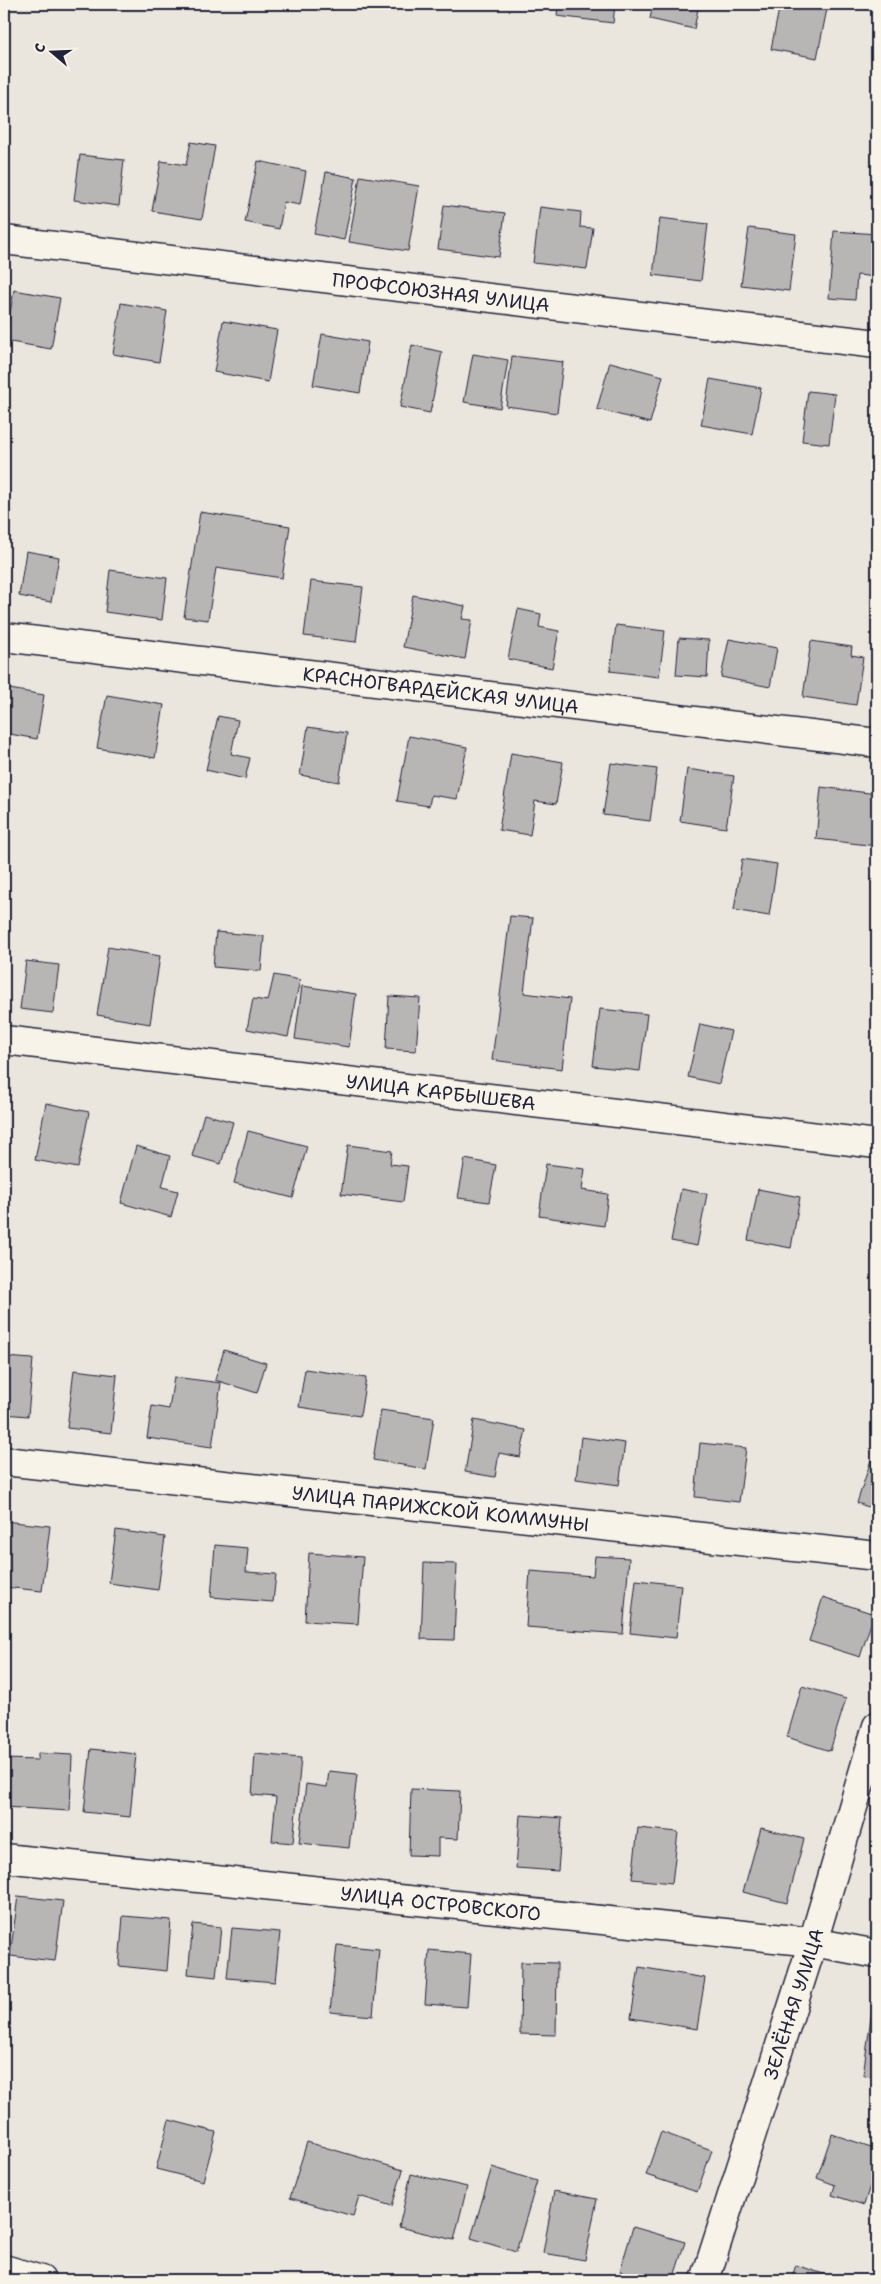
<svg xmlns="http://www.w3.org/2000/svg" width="881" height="2284" font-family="'Shantell Sans',sans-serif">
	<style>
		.building { fill: #b8b6b5; stroke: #22223b }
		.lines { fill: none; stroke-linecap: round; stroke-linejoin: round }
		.minor-casing { stroke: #22223b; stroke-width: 31 }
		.minor { stroke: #f7f3e8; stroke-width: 28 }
		.labels { text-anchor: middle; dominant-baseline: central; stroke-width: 4; stroke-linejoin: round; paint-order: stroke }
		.street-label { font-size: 19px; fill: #22223b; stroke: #f7f3e8 }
	</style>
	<rect width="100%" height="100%" fill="#eae6de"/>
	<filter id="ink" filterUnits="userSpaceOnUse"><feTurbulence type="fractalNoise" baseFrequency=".02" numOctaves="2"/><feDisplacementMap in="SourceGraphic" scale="10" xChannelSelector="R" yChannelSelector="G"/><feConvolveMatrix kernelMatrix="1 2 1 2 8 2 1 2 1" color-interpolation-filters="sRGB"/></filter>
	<g filter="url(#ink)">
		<!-- building -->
		<path class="building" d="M 350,4 L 385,4 L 385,11 L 350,7 Z
			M 558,4 L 615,4 L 613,23 L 557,16 Z
			M 653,4 L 699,4 L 694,29 L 650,19 Z
			M 780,4 L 828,4 L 817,58 L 771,49 Z
			M 191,142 L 215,146 L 202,219 L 152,211 L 161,161 L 186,165 Z
			M 80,155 L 124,160 L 119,206 L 74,200 Z
			M 258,161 L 306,171 L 300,205 L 284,202 L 279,229 L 245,222 Z
			M 326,172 L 356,178 L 344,240 L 314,234 Z
			M 360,176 L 419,186 L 408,251 L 349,242 Z
			M 444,205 L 505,213 L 499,257 L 438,249 Z
			M 540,207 L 581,212 L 580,227 L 593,228 L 587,269 L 533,263 Z
			M 660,218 L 708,224 L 701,281 L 653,275 Z
			M 749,228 L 796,234 L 789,291 L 741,285 Z
			M 834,231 L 877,234 L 877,277 L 857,275 L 855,300 L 829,298 Z
			M 14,290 L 60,298 L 51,349 L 5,341 Z
			M 121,303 L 167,311 L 159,362 L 113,354 Z
			M 223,321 L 277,330 L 268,382 L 214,372 Z
			M 322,334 L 368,342 L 360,393 L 313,385 Z
			M 412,345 L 442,352 L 430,413 L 400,407 Z
			M 473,354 L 508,360 L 500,408 L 464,402 Z
			M 512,356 L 563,362 L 557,413 L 506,406 Z
			M 610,362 L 663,376 L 650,423 L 597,409 Z
			M 710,379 L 761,388 L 752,434 L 701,425 Z
			M 808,391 L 835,394 L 829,444 L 802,441 Z
			M 200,512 L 290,526 L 282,578 L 216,568 L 208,620 L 184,617 Z
			M 26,551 L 59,557 L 51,602 L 19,596 Z
			M 110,570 L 167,578 L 162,620 L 105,612 Z
			M 311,581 L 363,587 L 356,642 L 304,636 Z
			M 413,595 L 465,606 L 462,619 L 472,620 L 465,659 L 403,647 Z
			M 518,609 L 541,614 L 539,627 L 559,631 L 552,668 L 508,659 Z
			M 616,625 L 665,631 L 659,677 L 610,671 Z
			M 679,638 L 709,640 L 707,677 L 676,675 Z
			M 729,639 L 777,648 L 770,687 L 721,677 Z
			M 811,641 L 852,647 L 851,655 L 863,657 L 856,705 L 803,697 Z
			M 4,688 L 44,695 L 37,739 L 4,733 Z
			M 107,695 L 164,705 L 155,758 L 97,748 Z
			M 218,716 L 238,720 L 231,754 L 250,758 L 245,779 L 206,770 Z
			M 308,727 L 347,733 L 339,782 L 300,775 Z
			M 409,736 L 467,747 L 457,799 L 431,795 L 429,806 L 397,801 Z
			M 511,753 L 563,762 L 556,804 L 535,801 L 530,835 L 499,830 Z
			M 611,763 L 657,769 L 650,821 L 603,815 Z
			M 687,769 L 734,776 L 726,828 L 680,821 Z
			M 821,787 L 877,794 L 877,846 L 816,839 Z
			M 742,859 L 777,864 L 769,916 L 734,910 Z
			M 510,916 L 533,918 L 524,993 L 570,999 L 562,1069 L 492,1060 Z
			M 216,932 L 264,936 L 261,971 L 213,967 Z
			M 108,947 L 160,956 L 150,1024 L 97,1015 Z
			M 26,961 L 59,965 L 53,1013 L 20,1009 Z
			M 274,975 L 300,980 L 288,1037 L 247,1029 L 253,999 L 268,1001 Z
			M 302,986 L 356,994 L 349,1047 L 295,1039 Z
			M 389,996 L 420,998 L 416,1051 L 386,1049 Z
			M 600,1009 L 647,1014 L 640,1071 L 593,1066 Z
			M 700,1024 L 731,1031 L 719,1084 L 688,1077 Z
			M 46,1103 L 89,1112 L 78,1168 L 35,1160 Z
			M 204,1114 L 233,1122 L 221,1164 L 192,1156 Z
			M 248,1131 L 307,1146 L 293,1198 L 234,1183 Z
			M 348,1145 L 392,1151 L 390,1164 L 408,1166 L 403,1202 L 341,1194 Z
			M 136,1146 L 170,1156 L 162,1187 L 178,1191 L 171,1217 L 121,1203 Z
			M 465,1159 L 496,1165 L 489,1202 L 458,1198 Z
			M 546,1164 L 585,1169 L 582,1190 L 608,1194 L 604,1226 L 539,1216 Z
			M 681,1189 L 707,1194 L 697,1246 L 671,1241 Z
			M 758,1189 L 800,1197 L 791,1248 L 748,1240 Z
			M 224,1350 L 266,1363 L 257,1393 L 215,1380 Z
			M 4,1357 L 33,1359 L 28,1416 L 4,1414 Z
			M 305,1369 L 366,1378 L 360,1416 L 299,1407 Z
			M 74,1370 L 117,1375 L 111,1433 L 67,1428 Z
			M 174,1377 L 221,1383 L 212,1447 L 147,1438 L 152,1406 L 169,1409 Z
			M 381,1410 L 434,1418 L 426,1469 L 373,1460 Z
			M 474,1420 L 526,1430 L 520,1457 L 499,1453 L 495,1477 L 465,1472 Z
			M 581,1437 L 625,1443 L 619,1485 L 576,1479 Z
			M 700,1443 L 746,1448 L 739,1502 L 695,1497 Z
			M 871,1460 L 877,1462 L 877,1510 L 857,1503 Z
			M 4,1521 L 50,1526 L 42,1591 L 4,1587 Z
			M 116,1530 L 165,1537 L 158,1590 L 109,1583 Z
			M 215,1545 L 248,1548 L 246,1572 L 276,1574 L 273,1602 L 211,1597 Z
			M 309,1553 L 363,1557 L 358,1624 L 305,1621 Z
			M 595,1556 L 629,1558 L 623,1634 L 526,1627 L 530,1571 L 593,1576 Z
			M 424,1563 L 457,1564 L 454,1640 L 421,1639 Z
			M 636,1580 L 681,1585 L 676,1638 L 630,1633 Z
			M 823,1597 L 874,1614 L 860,1657 L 809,1641 Z
			M 802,1686 L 846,1699 L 830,1751 L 787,1737 Z
			M 91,1749 L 136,1754 L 130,1817 L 84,1812 Z
			M 38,1753 L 72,1755 L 70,1811 L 4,1807 L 4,1759 L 38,1760 Z
			M 255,1754 L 301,1758 L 293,1843 L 272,1841 L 276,1797 L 252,1795 Z
			M 329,1771 L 357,1774 L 349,1848 L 299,1843 L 306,1784 L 327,1787 Z
			M 411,1789 L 460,1791 L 458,1839 L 438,1838 L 438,1856 L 409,1855 Z
			M 520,1815 L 562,1818 L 558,1871 L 516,1868 Z
			M 638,1828 L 678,1832 L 672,1883 L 632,1879 Z
			M 761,1828 L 804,1839 L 787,1903 L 743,1892 Z
			M 18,1896 L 63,1901 L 55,1961 L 10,1956 Z
			M 123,1916 L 171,1920 L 167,1971 L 119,1966 Z
			M 193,1924 L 221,1927 L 216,1977 L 188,1974 Z
			M 232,1928 L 280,1932 L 275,1982 L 227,1978 Z
			M 337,1945 L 379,1949 L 373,2016 L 330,2012 Z
			M 429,1950 L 471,1954 L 467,2007 L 425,2004 Z
			M 521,1962 L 557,1963 L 556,2035 L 520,2034 Z
			M 639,1967 L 705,1978 L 697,2029 L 631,2018 Z
			M 874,1995 L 877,1995 L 877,2077 L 863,2075 Z
			M 169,2120 L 216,2132 L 203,2181 L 156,2169 Z
			M 661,2132 L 712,2150 L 697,2192 L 646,2175 Z
			M 832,2134 L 877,2149 L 877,2163 L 864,2205 L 832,2195 L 835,2185 L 817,2178 Z
			M 307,2142 L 403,2170 L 392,2206 L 359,2196 L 353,2216 L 290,2198 Z
			M 492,2167 L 537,2181 L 516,2252 L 471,2238 Z
			M 411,2174 L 467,2187 L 454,2240 L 399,2227 Z
			M 554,2191 L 597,2199 L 585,2260 L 543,2253 Z
			M 633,2227 L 685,2242 L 673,2280 L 654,2280 L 620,2271 Z
			M 796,2265 L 842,2280 L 791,2280 Z"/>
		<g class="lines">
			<defs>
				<g id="minor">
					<path id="s1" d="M 4,240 L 877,344"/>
					<path id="s2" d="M 4,637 L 877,743"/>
					<path id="s3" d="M 4,1040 L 877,1144"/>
					<path id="s4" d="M 4,1461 L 877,1556"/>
					<path id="s5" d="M 4,1858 L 813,1942 L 877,1954"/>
					<path d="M 4,2269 L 41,2280"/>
					<path id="s6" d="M 705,2280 L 813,1942 L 877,1726"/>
				</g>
			</defs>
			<!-- minor casing -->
			<use href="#minor" class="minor-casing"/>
			<!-- minor -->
			<use href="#minor" class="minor"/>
		</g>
	</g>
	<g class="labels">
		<!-- street labels -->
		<g class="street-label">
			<text stroke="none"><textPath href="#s1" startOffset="440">ПРОФСОЮЗНАЯ УЛИЦА</textPath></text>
			<text stroke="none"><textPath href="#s2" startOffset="440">КРАСНОГВАРДЕЙСКАЯ УЛИЦА</textPath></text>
			<text stroke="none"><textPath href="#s3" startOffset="440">УЛИЦА КАРБЫШЕВА</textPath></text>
			<text stroke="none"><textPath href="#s4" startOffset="439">УЛИЦА ПАРИЖСКОЙ КОММУНЫ</textPath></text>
			<text stroke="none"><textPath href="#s5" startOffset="439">УЛИЦА ОСТРОВСКОГО</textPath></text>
			<text stroke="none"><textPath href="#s6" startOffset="290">ЗЕЛЁНАЯ УЛИЦА</textPath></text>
		</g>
	</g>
	<!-- margin -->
	<rect width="881" height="2284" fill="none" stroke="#f7f3e8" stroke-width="20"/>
	<rect x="10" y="10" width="861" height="2264" fill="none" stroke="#22223b" stroke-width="2" filter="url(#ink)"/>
	<!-- north arrow -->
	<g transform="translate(52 52) rotate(289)" stroke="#f7f3e8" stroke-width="4" paint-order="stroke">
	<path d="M0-4L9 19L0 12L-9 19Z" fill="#22223b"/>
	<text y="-8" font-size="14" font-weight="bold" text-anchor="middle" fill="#22223b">С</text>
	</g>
</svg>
